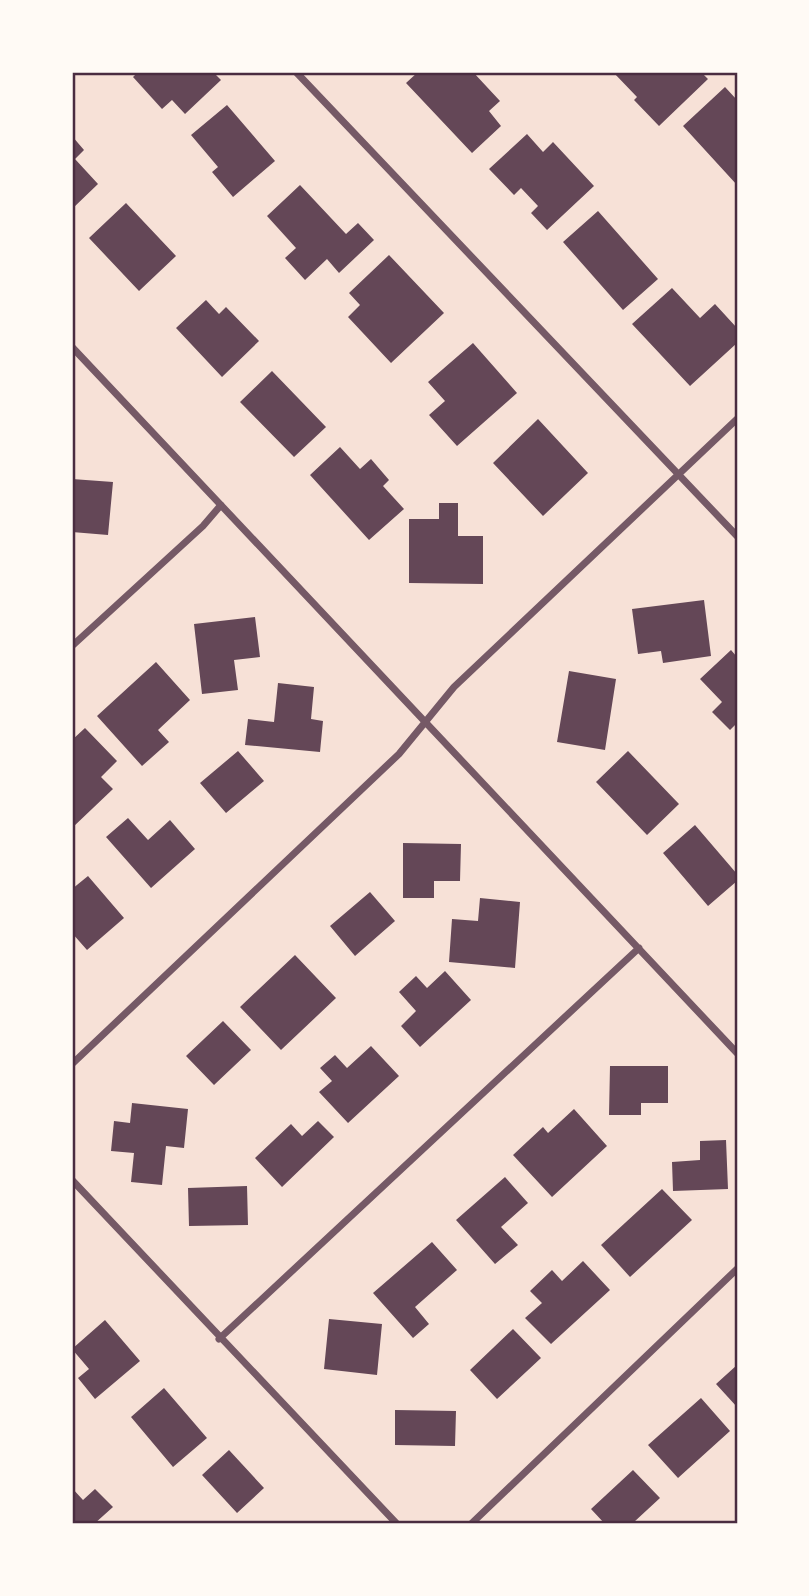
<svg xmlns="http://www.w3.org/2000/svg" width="809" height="1596" font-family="'Alegreya Sans',sans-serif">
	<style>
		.building { fill: #644757 }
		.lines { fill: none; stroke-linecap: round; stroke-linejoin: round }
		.minor { stroke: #755966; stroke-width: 7 }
		.neatline { fill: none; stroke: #4a2c40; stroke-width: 2.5 }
	</style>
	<rect width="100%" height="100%" fill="#f7e1d7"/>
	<!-- building -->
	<path class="building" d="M 138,72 L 213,72 L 221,80 L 185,114 L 172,100 L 162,109 L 133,77 Z
		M 418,72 L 473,72 L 500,101 L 489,111 L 501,126 L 472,153 L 406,83 Z
		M 613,72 L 701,72 L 708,79 L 659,126 L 634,100 L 637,97 Z
		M 725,87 L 737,100 L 737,185 L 683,126 Z
		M 227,105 L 275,161 L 233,197 L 212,172 L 218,167 L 191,135 Z
		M 527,134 L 543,152 L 553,142 L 594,186 L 547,230 L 531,213 L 538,206 L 521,188 L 514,195 L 489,169 Z
		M 72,136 L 84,150 L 75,159 L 98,184 L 72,209 Z
		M 300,185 L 346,234 L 358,223 L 374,240 L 339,273 L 327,259 L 305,280 L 285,258 L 296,248 L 267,216 Z
		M 126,203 L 176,256 L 139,291 L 89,238 Z
		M 598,211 L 658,279 L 623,310 L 563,242 Z
		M 389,255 L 444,313 L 391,363 L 348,317 L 360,305 L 349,293 Z
		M 672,288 L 700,318 L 715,304 L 737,328 L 737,343 L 690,386 L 632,324 Z
		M 206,300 L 219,314 L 226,307 L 259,341 L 222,377 L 176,328 Z
		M 473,343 L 517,393 L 457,446 L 429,415 L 445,401 L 428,382 Z
		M 272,371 L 326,427 L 294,457 L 240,402 Z
		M 538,419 L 588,473 L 543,516 L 493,463 Z
		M 340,447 L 360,469 L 371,459 L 389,480 L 383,486 L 404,509 L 369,540 L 310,475 Z
		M 72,479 L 113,482 L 108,535 L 72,532 Z
		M 439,503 L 458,503 L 458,536 L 483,536 L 483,584 L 409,583 L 409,519 L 439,519 Z
		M 704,600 L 711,656 L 663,663 L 661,651 L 638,654 L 632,609 Z
		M 255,617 L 260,657 L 234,660 L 238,690 L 202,694 L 194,624 Z
		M 731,650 L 737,657 L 737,723 L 730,730 L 712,712 L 722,702 L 700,679 Z
		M 156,662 L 190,700 L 158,730 L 169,742 L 142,766 L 97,716 Z
		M 569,671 L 616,679 L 605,750 L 557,742 Z
		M 278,683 L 314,687 L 311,719 L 323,721 L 320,752 L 245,745 L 248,719 L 274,722 Z
		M 85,728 L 117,761 L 101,777 L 113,789 L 72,828 L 72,740 Z
		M 238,751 L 264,781 L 226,813 L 200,783 Z
		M 628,751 L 679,804 L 647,835 L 596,782 Z
		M 128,818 L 148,840 L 170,820 L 195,849 L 151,888 L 106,837 Z
		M 695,825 L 737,874 L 737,881 L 708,906 L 663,853 Z
		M 403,843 L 461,844 L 460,881 L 434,881 L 434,898 L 403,898 Z
		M 88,876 L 124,918 L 87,950 L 72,933 L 72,889 Z
		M 370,892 L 395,921 L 355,956 L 330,926 Z
		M 480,898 L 520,902 L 515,968 L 449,962 L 452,919 L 478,921 Z
		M 295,955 L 336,998 L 281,1050 L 240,1007 Z
		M 445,971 L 471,1000 L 420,1047 L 401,1026 L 416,1011 L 399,992 L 416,976 L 427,988 Z
		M 223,1021 L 251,1050 L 214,1085 L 186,1056 Z
		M 371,1046 L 399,1076 L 348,1123 L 319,1092 L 332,1081 L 320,1068 L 335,1055 L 347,1068 Z
		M 610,1066 L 668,1066 L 668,1103 L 641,1103 L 641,1115 L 609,1115 Z
		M 132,1103 L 188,1109 L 184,1148 L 166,1146 L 162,1185 L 131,1182 L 134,1153 L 111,1151 L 114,1121 L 130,1123 Z
		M 574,1109 L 607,1146 L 552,1197 L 513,1155 L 543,1127 L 548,1133 Z
		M 318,1121 L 334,1137 L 282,1187 L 255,1158 L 291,1124 L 302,1136 Z
		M 726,1140 L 728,1189 L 673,1191 L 672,1162 L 700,1160 L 700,1141 Z
		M 505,1177 L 528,1203 L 501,1227 L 518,1245 L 495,1264 L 456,1220 Z
		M 247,1186 L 248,1225 L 189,1226 L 188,1188 Z
		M 662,1189 L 692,1220 L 630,1277 L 601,1245 Z
		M 432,1242 L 457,1270 L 415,1307 L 429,1324 L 413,1338 L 373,1293 Z
		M 583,1261 L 610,1290 L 551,1344 L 525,1318 L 542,1303 L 530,1291 L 552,1270 L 562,1281 Z
		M 329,1319 L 382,1324 L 377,1375 L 324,1369 Z
		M 105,1320 L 140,1361 L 95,1399 L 78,1378 L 89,1369 L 72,1349 Z
		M 513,1329 L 541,1358 L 497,1399 L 470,1370 Z
		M 737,1365 L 737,1407 L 716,1384 Z
		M 164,1388 L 207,1438 L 173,1467 L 131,1417 Z
		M 701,1398 L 730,1431 L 678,1478 L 648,1445 Z
		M 395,1410 L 456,1411 L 455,1446 L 395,1445 Z
		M 229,1450 L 264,1488 L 237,1513 L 202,1475 Z
		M 633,1470 L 660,1498 L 634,1522 L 636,1524 L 605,1524 L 591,1509 Z
		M 72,1488 L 83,1500 L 95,1489 L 113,1507 L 94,1524 L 72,1524 Z"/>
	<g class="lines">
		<!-- minor -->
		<path class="minor" d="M 296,72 L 737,536
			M 72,347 L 737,1053
			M 72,646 L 203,526 L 221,505
			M 72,1064 L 399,754 L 454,687 L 737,419
			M 72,1180 L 397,1524
			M 219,1339 L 639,948
			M 471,1524 L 737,1269"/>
	</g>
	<!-- border -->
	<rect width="809" height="1596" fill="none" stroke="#fffaf5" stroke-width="147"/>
	<rect x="74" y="74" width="662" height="1448" class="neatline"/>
</svg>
